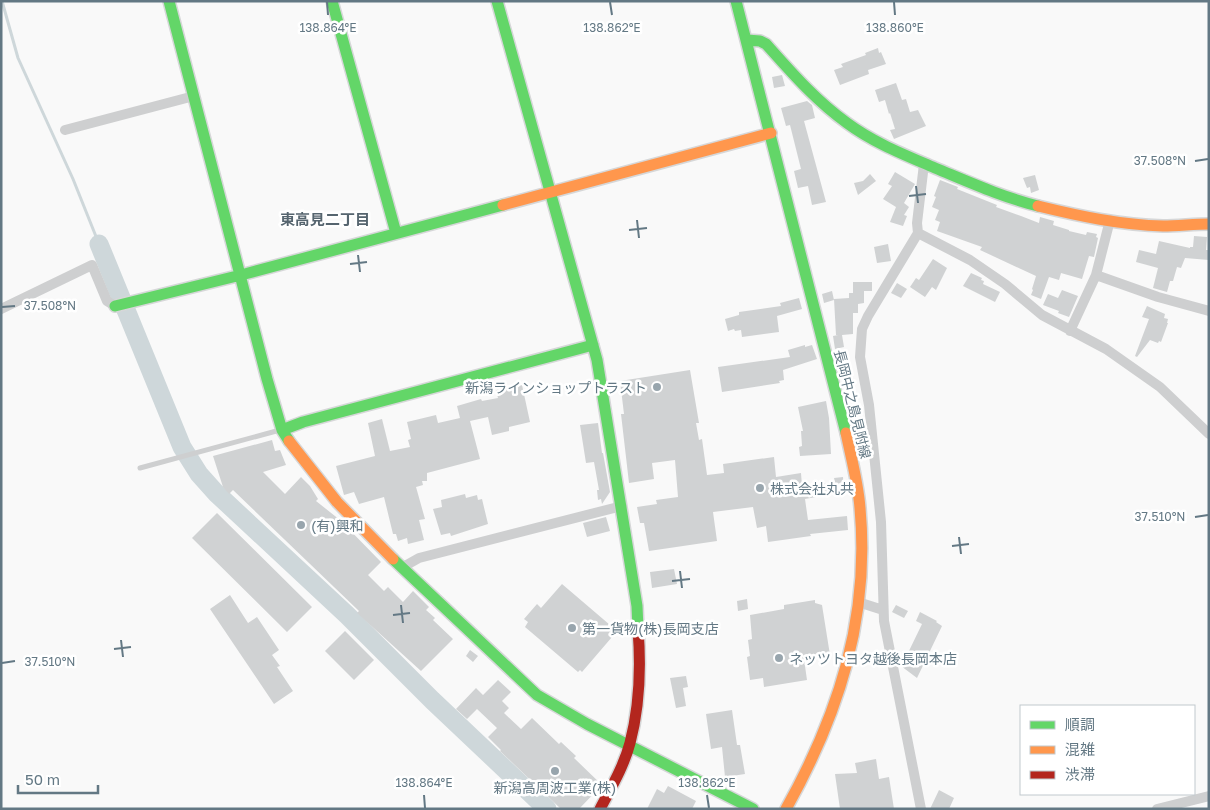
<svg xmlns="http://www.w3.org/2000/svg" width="1210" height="810" font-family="'Golos Text','Noto Sans JP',sans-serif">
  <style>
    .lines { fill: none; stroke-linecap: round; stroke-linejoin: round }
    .stream { stroke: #ced7da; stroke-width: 3 }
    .river { stroke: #ced7da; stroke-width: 19 }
    .building { fill: #d0d2d3 }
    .fast-casing { stroke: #d6d7d8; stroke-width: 14 }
    .slow-casing { stroke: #d6d7d8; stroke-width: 14 }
    .jam-casing { stroke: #d6d7d8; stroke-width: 14 }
    .lane { stroke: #cecfd0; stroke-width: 5 }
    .street { stroke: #cecfd0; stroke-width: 10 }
    .fast { stroke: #63d668; stroke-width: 11 }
    .slow { stroke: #ff974d; stroke-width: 11 }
    .jam { stroke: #b3261e; stroke-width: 11 }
    .ticks { fill: none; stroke: #637884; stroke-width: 2 }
    .poi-dot { fill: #98a5ad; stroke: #fff; stroke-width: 2 }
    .labels { text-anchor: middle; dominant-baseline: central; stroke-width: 5; stroke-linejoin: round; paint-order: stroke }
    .poi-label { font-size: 14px; fill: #637884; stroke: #fff; text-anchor: start }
    .street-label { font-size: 14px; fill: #637884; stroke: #fff }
    .neighbourhood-label { font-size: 15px; font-weight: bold; fill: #56656f; stroke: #fff }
    .ticks-label { font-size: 12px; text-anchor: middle; fill: #637884; stroke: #fff; stroke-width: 5; stroke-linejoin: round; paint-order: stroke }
  </style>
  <rect width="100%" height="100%" fill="#f9f9f9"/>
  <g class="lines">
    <path class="stream" d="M2,1L18,58L73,179L99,244"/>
    <path class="river" d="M99,244L182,447L199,474L216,493L347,615L432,700L547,809"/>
  </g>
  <path class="building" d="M878,48L879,53L881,52L886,64L868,70L869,74L840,85L834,70L843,67L841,64L866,55L865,53Z
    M782,75L785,86L774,88L772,77Z
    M896,83L902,100L906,99L910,112L918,110L926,126L894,139L890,130L895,129L890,113L889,114L885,100L879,102L875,90Z
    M807,101L812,105L815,118L804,121L826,202L812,205L808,186L798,188L794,171L801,169L790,125L786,126L781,108Z
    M895,172L915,184L904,203L909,207L904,215L907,216L903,226L890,222L896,207L883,199L892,186L888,184Z
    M870,174L876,181L858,195L854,183L863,181Z
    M1035,175L1039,190L1031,193L1030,187L1027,188L1023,178Z
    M940,180L958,187L957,189L997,205L996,207L1021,216L1039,223L1040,217L1054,221L1053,225L1069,230V231L1086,235L1087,232L1097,234L1096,237L1098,238L1094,257L1089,256L1082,279L1061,273L1059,280L1049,277L1041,299L1031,295L1033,290L1032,289L1036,276L980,250L982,247L937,231L940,222L935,220L939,210L932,207L936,197L934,196Z
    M1194,236L1207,237L1206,250H1209V260L1185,258L1181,268L1177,267L1173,281H1170L1167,292L1153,288L1158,268L1136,262L1139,250L1156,254L1159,241L1190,248V247H1193Z
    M888,244L891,261L877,263L874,247Z
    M933,259L947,268L936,290L932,287L925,297L910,287L916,278L919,280Z
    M971,273L982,278L981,280L984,281L983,284L1000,292L995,302L963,286Z
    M853,282H872V291H864V303L858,304V313H853V334L842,335L844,347L835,349L833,336L838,335H836L834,299L849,298V293H853Z
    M897,283L907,289L901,298L891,293Z
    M1062,290L1078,296L1069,317L1058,313L1059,311L1043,305L1048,294L1058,298Z
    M832,291L834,300L824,303L822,294Z
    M799,298L802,309L777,316L779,332L742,337L741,330L735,331L734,329L728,331L725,319L739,315V312L781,306L780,303Z
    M1147,306L1165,314L1164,318L1168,319L1167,323H1168L1161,342L1159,341L1158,343L1150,340L1137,357L1135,356L1149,319L1142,317Z
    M805,345V347L812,345L817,359L783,370L784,380L779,381L780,383L722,392L718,367L790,357L788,350Z
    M690,370L699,423H696L699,440L702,439L707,475L724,473L723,464L774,457L776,477L801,473L802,486L835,482L834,478L843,477L844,492L805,499L808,520L847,516L848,530L810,534L811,536L768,542L766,526L757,528L753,507L713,512L717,541L649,551L644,523H640L637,507L657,504L656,500L678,497L675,460L652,463L654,479L629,483L621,414H624L620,381Z
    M514,385L515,387L522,385L530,422L509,427V431L492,435L488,417L470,421L480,459L427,473V481H422L423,485L416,487L425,519L419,520L424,540L408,544L407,538L398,541L396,534H393L384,497L359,504L354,492L344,495L336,466L375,456L368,423L382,419L390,451L410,447L408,440L411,439L407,422L436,415L438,423L460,418L457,406L481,399L482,401L498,398L496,390Z
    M826,401L829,418L831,454L800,456L799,447L802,446L801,431H803L798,407Z
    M598,423L602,453H603L610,492L602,504L601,499L598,500L597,490H599L594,462L586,463L580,425Z
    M272,440L275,451L280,450L286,465L263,472L285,494L301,477L310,486L318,499L316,501L340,520L381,562L368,575L384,591L388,587L403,602L413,591L429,607L426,610L435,618L433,620L453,639L421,671L357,613L359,611L233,490L229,494L223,487L213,456Z
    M465,494L466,498L477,495L478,500L482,499L488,524L451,536L450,533L441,535L433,509L442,507L441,500Z
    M217,513L312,607L287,632L192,538Z
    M606,517L610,531L587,537L583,523Z
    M674,569L677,584L652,588L650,572Z
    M562,584L610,625L612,622L618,628L617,629L618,630L582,672L580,670L578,672L525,627L528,622L524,619L537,604L541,608Z
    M230,595L248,623L257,617L279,650L272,655L280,666L277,667L293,691L274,704L210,609Z
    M747,599L748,609L738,611L737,601Z
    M815,600V603L822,605L830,655L804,659L807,680L764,687L763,678L750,680L747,657L750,656L748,640L752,639L750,615L784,609V605Z
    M896,605L908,611L904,618L892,612Z
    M920,612L937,621L936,622L942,626L917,678L901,666L903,663L900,661L904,654L907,655L922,624L916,621Z
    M345,631L374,660L354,680L325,651Z
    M470,650L478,656L473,662L466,656Z
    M686,676L688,687L683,688L686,706L676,708L670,678Z
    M498,680L511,692L502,701L509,708L504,713L521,729L532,718L559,744L561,742L576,756L574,758L602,785L579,809H561L500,751L501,750L488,737L497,728L477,709L467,719L456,709L476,688L483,695Z
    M732,710L737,745H740L745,774L725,777L722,747L711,749L706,714Z
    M876,759L879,779L889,777L894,809H840L835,774L857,773L855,763Z
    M668,786L696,801L692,809H647L657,789L664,793Z
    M939,790L954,798L949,809H930Z"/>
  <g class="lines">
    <defs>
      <path id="fast" d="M169,1L267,379L282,430L289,441
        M332,1L396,233
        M497,1L597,360L637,606L638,629
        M736,1L846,433
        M747,40L760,41L766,44C791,72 816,101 847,123C874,143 905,155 935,168C969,182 1002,197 1038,206
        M115,306L241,275L503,205
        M282,430L303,422L593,345
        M393,559L537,695L587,724L753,809"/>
      <path id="slow" d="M503,205L771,133
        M1038,206C1079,216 1121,225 1163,226C1178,226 1194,224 1209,224
        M289,441L337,502L393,559
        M786,809C839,714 870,617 860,508C858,482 851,457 846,433"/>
      <path id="jam" d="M600,809C611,788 624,766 630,743C640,705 641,667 638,629"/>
    </defs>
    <use href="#fast" class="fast-casing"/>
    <use href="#slow" class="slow-casing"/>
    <use href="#jam" class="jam-casing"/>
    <path class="lane" d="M140,468L280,430"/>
    <path class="street" d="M65,130L194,96
      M918,233L970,260L1005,284L1042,315L1106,349L1160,387L1209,434
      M1096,275L1158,297L1209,311
      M1,309L92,265L107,301L115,306
      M1070,331L1096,275L1110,220
      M403,567L419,558L622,506
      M858,602L883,610
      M921,809L884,621L881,522L869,405L860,357L862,329L868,316L918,233L917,223L924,164
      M1157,809L1209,796"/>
    <use href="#fast" class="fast"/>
    <use href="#slow" class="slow"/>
    <use href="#jam" class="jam"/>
  </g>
  <path class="ticks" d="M327,2L328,15M610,2L612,15M894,2L895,15M1195,161L1208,159M916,186L918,203M909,196L926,194M637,220L639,238M629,230L647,228M358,255L360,272M350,264L367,262M2,307L15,306M1195,517L1208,515M959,537L961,554M952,546L969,544M680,571L682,588M672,581L690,579M401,605L403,623M393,615L410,613M121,640L123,657M114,649L131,647M2,663L15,661M424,795L425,808M707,795L709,808"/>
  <g class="poi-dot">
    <circle cx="657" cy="387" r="5"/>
    <circle cx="760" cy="488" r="5"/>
    <circle cx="301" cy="525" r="5"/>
    <circle cx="572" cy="628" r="5"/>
    <circle cx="779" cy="658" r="5"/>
    <circle cx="555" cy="771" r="5"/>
  </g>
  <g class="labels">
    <g class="poi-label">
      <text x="647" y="387" text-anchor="end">新潟ラインショップトラスト</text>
      <text x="770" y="488">株式会社丸共</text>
      <text x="311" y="525">(有)興和</text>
      <text x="582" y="628">第一貨物(株)長岡支店</text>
      <text x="789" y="658">ネッツトヨタ越後長岡本店</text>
      <text x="555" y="787" text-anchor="middle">新潟高周波工業(株)</text>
    </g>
    <g class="street-label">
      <text transform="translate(853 404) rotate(76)">長岡中之島見附線</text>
    </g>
    <g class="neighbourhood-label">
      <text x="325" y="219">東高見二丁目</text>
    </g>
  </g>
  <g class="ticks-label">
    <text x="328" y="32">138.864°E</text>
    <text x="612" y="32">138.862°E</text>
    <text x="895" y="32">138.860°E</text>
    <text x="1160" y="165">37.508°N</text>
    <text x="50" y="310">37.508°N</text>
    <text x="1160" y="521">37.510°N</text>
    <text x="50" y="666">37.510°N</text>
    <text x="424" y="787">138.864°E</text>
    <text x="707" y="787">138.862°E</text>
  </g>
  <rect width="1210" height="810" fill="none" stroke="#637884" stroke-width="5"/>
  <rect x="1020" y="705" width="175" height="90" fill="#ffffff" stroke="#c1c9ce"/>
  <rect x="1030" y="721" width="25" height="8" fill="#63d668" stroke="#c1c9ce"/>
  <text x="1065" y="730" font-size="15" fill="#637884">順調</text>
  <rect x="1030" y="746" width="25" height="8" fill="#ff974d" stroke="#c1c9ce"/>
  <text x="1065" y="755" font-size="15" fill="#637884">混雑</text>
  <rect x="1030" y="771" width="25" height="8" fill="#b3261e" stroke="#c1c9ce"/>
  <text x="1065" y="780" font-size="15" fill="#637884">渋滞</text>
  <path d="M18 785v8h80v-8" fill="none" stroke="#637884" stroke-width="2.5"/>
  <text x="25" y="785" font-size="15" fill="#637884" stroke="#ffffff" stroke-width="4" paint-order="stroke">50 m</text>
</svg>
